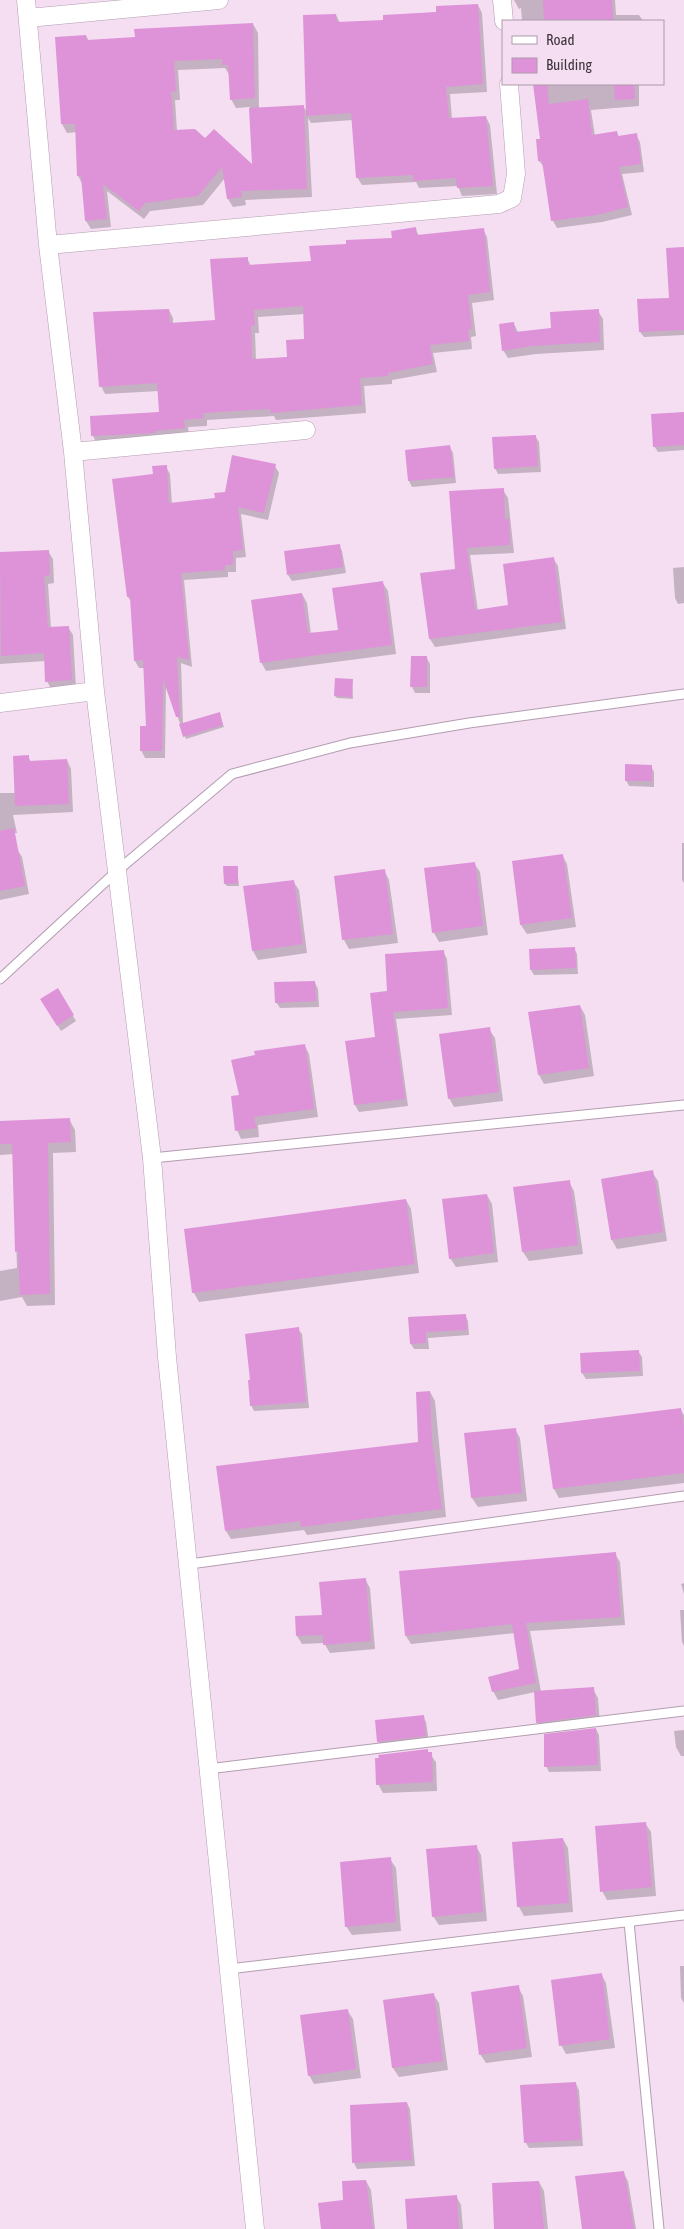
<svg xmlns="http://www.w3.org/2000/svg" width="684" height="2229" font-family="'Asap Condensed',sans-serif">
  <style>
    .shadow { fill: #0003; fill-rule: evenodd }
    .building { fill: #de93d9; fill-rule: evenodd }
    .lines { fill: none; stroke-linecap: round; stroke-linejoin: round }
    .lane-casing { stroke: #b39db0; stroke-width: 11 }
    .street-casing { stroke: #b39db0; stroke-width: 19 }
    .lane { stroke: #fff; stroke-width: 9 }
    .street { stroke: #fff; stroke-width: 18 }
  </style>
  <rect width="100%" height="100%" fill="#f5def2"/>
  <path class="shadow" d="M514,0H615L616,15H639L643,21H522L521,8L519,9Z
    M478,5L482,13L487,92L450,94L452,119L486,117L490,125L497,194L462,196L458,186L419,188L416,182L362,185L357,177L353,120L311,123L308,118L312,197L245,200L246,205L233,207L228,199L225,178L203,205L150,211L144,219L107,191L111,227L91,229L86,221L83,185L78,176L77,132L67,133L62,124L57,38L86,36L89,41L136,38L253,24L258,33L259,108L303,106L307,112L336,15L340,23L384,21ZM225,68L229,74L231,99L236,108L250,107L253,167L177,131L175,100H180L178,70Z
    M534,84H639V106L591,110L595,136L617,133L619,137L636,135L640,142L644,172L622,174L632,215L602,222L557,228L553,221L545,168L539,161L541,140Z
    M415,228L419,236L483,229L487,237L494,300L472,303L476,336L471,337L472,349L433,353L437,372L392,380V384L364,386L366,413L276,420L274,416L207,420V426L188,427L189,436L97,444L93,436L92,417L160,413L159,391L105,394L101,386L169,310L173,318V324L216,321L247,258L251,266L312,262L347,245L394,240ZM305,314L306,340L289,358L256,360L255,333H259L258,317Z
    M684,248V335L644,337L640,332L670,299Z
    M598,311L603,319L604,350L536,354L508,358L503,350L514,324L518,332L552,329Z
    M684,413V450L658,452L654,446Z
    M535,436L539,442L541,472L498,474L495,468Z
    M450,447L453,453L456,483L412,487L409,481L406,451Z
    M275,466L279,473L268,520L241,514L246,557L236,558V572H228V577L184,580L192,667L181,663L183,724L220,716L224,727L186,739L166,686L165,758H145L141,750L148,727L144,668H139L135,661L132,603L128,597L154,475L166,467L170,474L172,504L216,499Z
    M503,490L508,498L514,553L470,555L478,611L510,606L553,558L558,566L566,629L435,647L430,639L422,574L456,571L450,492Z
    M339,545L342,551L346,573L292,581L288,575Z
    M48,551L53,559L54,583L48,584L51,628L68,627L73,635L76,688L51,689L47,681L45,661L0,664V554Z
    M684,567V603L678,604L675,598L673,568Z
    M382,582L388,591L396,654L266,671L261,662L302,594L307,603L311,634L339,632Z
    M427,658L430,664V693H415L412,687Z
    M352,680L353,699L337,698L335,696Z
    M28,756L31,762L67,760L71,769L73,812L13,815L17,833L0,834V793H16Z
    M651,766L654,772V787L629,786L626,780Z
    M682,843H684V883L682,880Z
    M17,849L22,857L29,894L0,900V851Z
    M562,855L567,864L576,927L527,934L521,925L513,862Z
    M474,863L480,872L488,935L439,942L434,933Z
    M237,867L239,886H227L225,884Z
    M384,870L389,880L398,943L349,949L344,940L335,877Z
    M293,881L299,890L307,953L258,960L253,951Z
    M574,948L577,954L578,974L534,975L531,970Z
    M443,951L447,959L452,1015L396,1019L408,1106L359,1112L355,1105L347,1042L376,1038L389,992Z
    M315,983L318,989L319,1007L280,1008L276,1002Z
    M57,990L76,1021L61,1031L42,1000Z
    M580,1006L585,1015L594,1076L544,1084L539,1075Z
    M489,1029L495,1038L503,1101L454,1107L449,1098Z
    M305,1046L309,1054L318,1117L258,1125L259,1137L241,1139L237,1130L240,1096Z
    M69,1119L75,1130L76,1152L53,1153L55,1305L27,1306L22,1297L0,1301V1271L17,1268L13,1154L0,1155V1122Z
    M652,1172L658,1181L667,1241L617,1249L612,1240L602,1180Z
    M569,1182L574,1191L583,1254L529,1261L523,1252Z
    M487,1195L492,1204L498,1262L456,1267L450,1258Z
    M406,1200L411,1209L419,1273L199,1302L194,1293L185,1230Z
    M465,1315L468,1321L469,1335L428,1338L429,1349H414L411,1344L410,1318Z
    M298,1329L302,1334L309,1408L254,1411L251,1405Z
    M638,1351L642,1357L643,1376L586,1379L582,1373Z
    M430,1392L435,1401L446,1517L307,1535L304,1530L231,1539L226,1531L420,1443Z
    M680,1409L684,1415V1483L559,1498L554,1489L545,1426Z
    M515,1429L520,1438L527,1501L478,1507L472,1498Z
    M615,1554L620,1562L625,1625L530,1631L541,1692L593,1689L598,1698L600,1724L543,1731L537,1722L535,1692L498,1700L493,1691L521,1670L514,1633L411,1644L406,1636Z
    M365,1579L370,1588L375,1649L330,1653L324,1643L302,1644L297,1636Z
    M684,1583V1594L681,1584Z
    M680,1610H684V1646L682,1642Z
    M423,1716L426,1722L429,1742L382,1748L378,1742Z
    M596,1729L599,1735L601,1771L549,1772L546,1766Z
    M684,1730V1756H681L676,1747L674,1731Z
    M427,1750L436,1762L437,1791L383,1793L378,1784Z
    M645,1823L651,1832L656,1896L607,1900L602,1891Z
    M563,1839L568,1848L573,1912L524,1916L519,1907L513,1843Z
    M476,1846L481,1855L487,1921L439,1925L433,1916Z
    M390,1859L396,1868L401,1931L352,1935L346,1926Z
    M680,1966H684V2003L681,1998Z
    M601,1974L606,1983L615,2048L566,2054L561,2045Z
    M518,1987L523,1996L532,2057L486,2063L480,2054Z
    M433,1994L439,2003L448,2070L399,2077L393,2068Z
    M347,2010L353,2019L361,2078L314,2084L309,2075Z
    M576,2084L579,2090L583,2146L529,2148L526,2143Z
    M407,2103L410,2109L415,2166L357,2169L354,2163L352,2106Z
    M623,2172L628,2181L636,2229H583Z
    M366,2181L371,2190L375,2229H322L344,2201Z
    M539,2182L544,2191L548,2229H496Z
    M456,2196L461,2205L463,2229H409Z"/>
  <path class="building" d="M543,0H612L613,21H544Z
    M478,4L483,84L446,87L449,118L486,116L493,186L457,188L456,178L413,181V175L356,178L351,113L306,116L303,15L336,14L337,22L383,20V15L436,12V6Z
    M253,23L255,98L230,100L228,65H222V59L174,61L176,91L171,92L174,130L195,129L205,138L214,129L252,164L249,108L304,105L307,189L241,191L242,197L227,199L222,167L198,196L145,203L139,211L103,184L107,219L85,221L81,176H77L75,124H61L55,37L86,35L87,40L135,37L134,29Z
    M533,84H547L549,104L588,99L592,135L617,131L618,136L637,133L641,164L619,167L628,207L597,215L551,221L542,161H538L536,139H540Z
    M614,84H634L635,99L615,100Z
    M416,227L417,235L484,228L490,292L468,295L472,329H468L469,341L430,345L433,364L388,373V376L360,378L362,405L271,413L270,409L203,413L204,418L184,420L185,428L155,431V433L91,436L90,416L159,412L157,383L99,387L93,312L169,309L170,323L215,320L210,259L248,257V265L311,261L309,246L346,244V240L392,238L391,231ZM303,306L304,339L286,340L287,357L252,359L251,326L255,325L254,310Z
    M684,247V330L639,332L637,299L669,298L666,248Z
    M599,309L600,342L531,346L502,351L499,324L514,322L515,332L551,328L550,312Z
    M684,412V445L653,447L651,414Z
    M536,435L538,466L494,469L492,437Z
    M450,445L454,477L408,481L405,450Z
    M232,455L276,464L264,513L238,507L243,550L233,551V565H225V570L181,573L189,660L177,657L180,717H176L163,679L162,751H140V726H146L143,660L134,661L130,597H127L112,479L153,474L152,466L167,465L169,503L215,498L214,493L225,492Z
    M504,488L505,519H509L510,545L467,548L475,610L508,605L503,564L554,557L562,622L429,639L420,573L455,569L449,491Z
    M340,544L343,567L287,575L284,551Z
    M49,550L50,575L44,576L48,627L69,626L72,680L45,682L44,653L1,656L0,552Z
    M383,581L392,645L260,663L251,600L302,593L308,633L338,630L332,588Z
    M411,656H427V687H410Z
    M335,678L353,679L352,697L334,696Z
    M220,712L223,725L183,737L179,724Z
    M29,755V761L67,759L69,804L15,806L13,756Z
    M625,764L652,765V781H625Z
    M14,828L25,886L0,891V831Z
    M563,854L572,918L520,925L512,861Z
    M475,862L483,926L432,933L424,868Z
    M223,866H238V883L224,884Z
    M385,869L393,934L342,940L334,876Z
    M294,880L303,944L252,951L243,886Z
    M575,947L576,968L530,970L529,949Z
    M444,950L448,1008L393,1012L405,1099L354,1105L345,1041L375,1037L370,993L387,991L385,954Z
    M315,981L316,1001L275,1003L274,982Z
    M58,988L74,1015L57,1026L40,999Z
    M580,1005L589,1068L538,1075L528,1012Z
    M490,1027L499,1092L448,1099L439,1034Z
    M305,1044L314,1109L254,1117L256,1128L235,1131L231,1096L239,1095L231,1060L255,1055L254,1051Z
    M70,1118L71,1142L48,1143L50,1294L20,1295L18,1251L15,1252L12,1144H0V1121Z
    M653,1170L663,1232L611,1240L601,1179Z
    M570,1180L578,1245L522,1252L513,1187Z
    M487,1194L494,1253L449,1259L442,1199Z
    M406,1199L415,1264L192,1293L184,1229Z
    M466,1314L467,1330L426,1332V1343L410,1344L408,1317Z
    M299,1327L306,1402L250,1406L248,1380H250L245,1334Z
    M639,1350L640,1371L581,1373L580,1353Z
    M430,1391L432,1440L442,1509L301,1527L300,1521L225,1531L216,1466L418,1442L416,1392Z
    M681,1408L684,1428V1473L553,1489L544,1425Z
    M516,1428L522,1493L471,1498L464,1433Z
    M616,1552L621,1617L526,1623L536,1683L492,1692L488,1677L519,1669L512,1624L405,1636L399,1571Z
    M366,1578L371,1641L323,1645V1635L296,1636L295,1616L322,1615L319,1582Z
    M594,1687L596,1715L536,1723L534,1691Z
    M424,1715L426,1736L377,1742L375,1720Z
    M596,1728L598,1765L544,1767V1734Z
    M428,1749V1752H432L433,1782L376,1785L375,1758H379L378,1755Z
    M646,1822L652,1887L600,1892L595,1826Z
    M563,1838L569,1903L517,1907L512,1842Z
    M477,1845L483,1912L432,1917L426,1849Z
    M391,1857L396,1922L345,1927L340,1862Z
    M602,1973L610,2039L559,2046L551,1980Z
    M519,1985L527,2048L479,2055L471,1992Z
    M434,1993L443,2061L392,2068L383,2000Z
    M348,2009L356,2069L308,2076L300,2015Z
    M576,2082L581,2140L524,2143L520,2085Z
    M407,2102L412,2160L352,2163L350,2105Z
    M624,2171L634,2229H582L575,2176Z
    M366,2180L373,2229H321L318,2203L343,2200L342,2181Z
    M539,2181L544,2229H494L492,2183Z
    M457,2195L459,2229H407L405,2199Z"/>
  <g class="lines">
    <defs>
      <path id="lane" d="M0,979L117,871L232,774L350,743L469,723L684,694
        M152,1158L684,1105
        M190,1564L684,1496
        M208,1769L684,1711
        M629,1922L659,2229
        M229,1969L684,1915"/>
      <path id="street" d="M26,0L48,245L73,452L95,691L152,1158L167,1357L255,2229
        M502,0L504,21
        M28,18L219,0
        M48,245L499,204L512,198L516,174L509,84
        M73,452L306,430
        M0,703L95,691"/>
    </defs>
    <use href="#lane" class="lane-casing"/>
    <use href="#street" class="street-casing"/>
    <use href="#lane" class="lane"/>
    <use href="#street" class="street"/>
  </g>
  <rect x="502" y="20" width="162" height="65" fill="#f5def2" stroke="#ac9aaa"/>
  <rect x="512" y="36" width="25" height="8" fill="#ffffff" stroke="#ac9aaa"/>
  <text x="546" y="45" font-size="15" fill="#3e353d">Road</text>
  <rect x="512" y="58" width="25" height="15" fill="#de93d9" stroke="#ac9aaa"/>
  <text x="546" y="70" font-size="15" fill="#3e353d">Building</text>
</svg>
